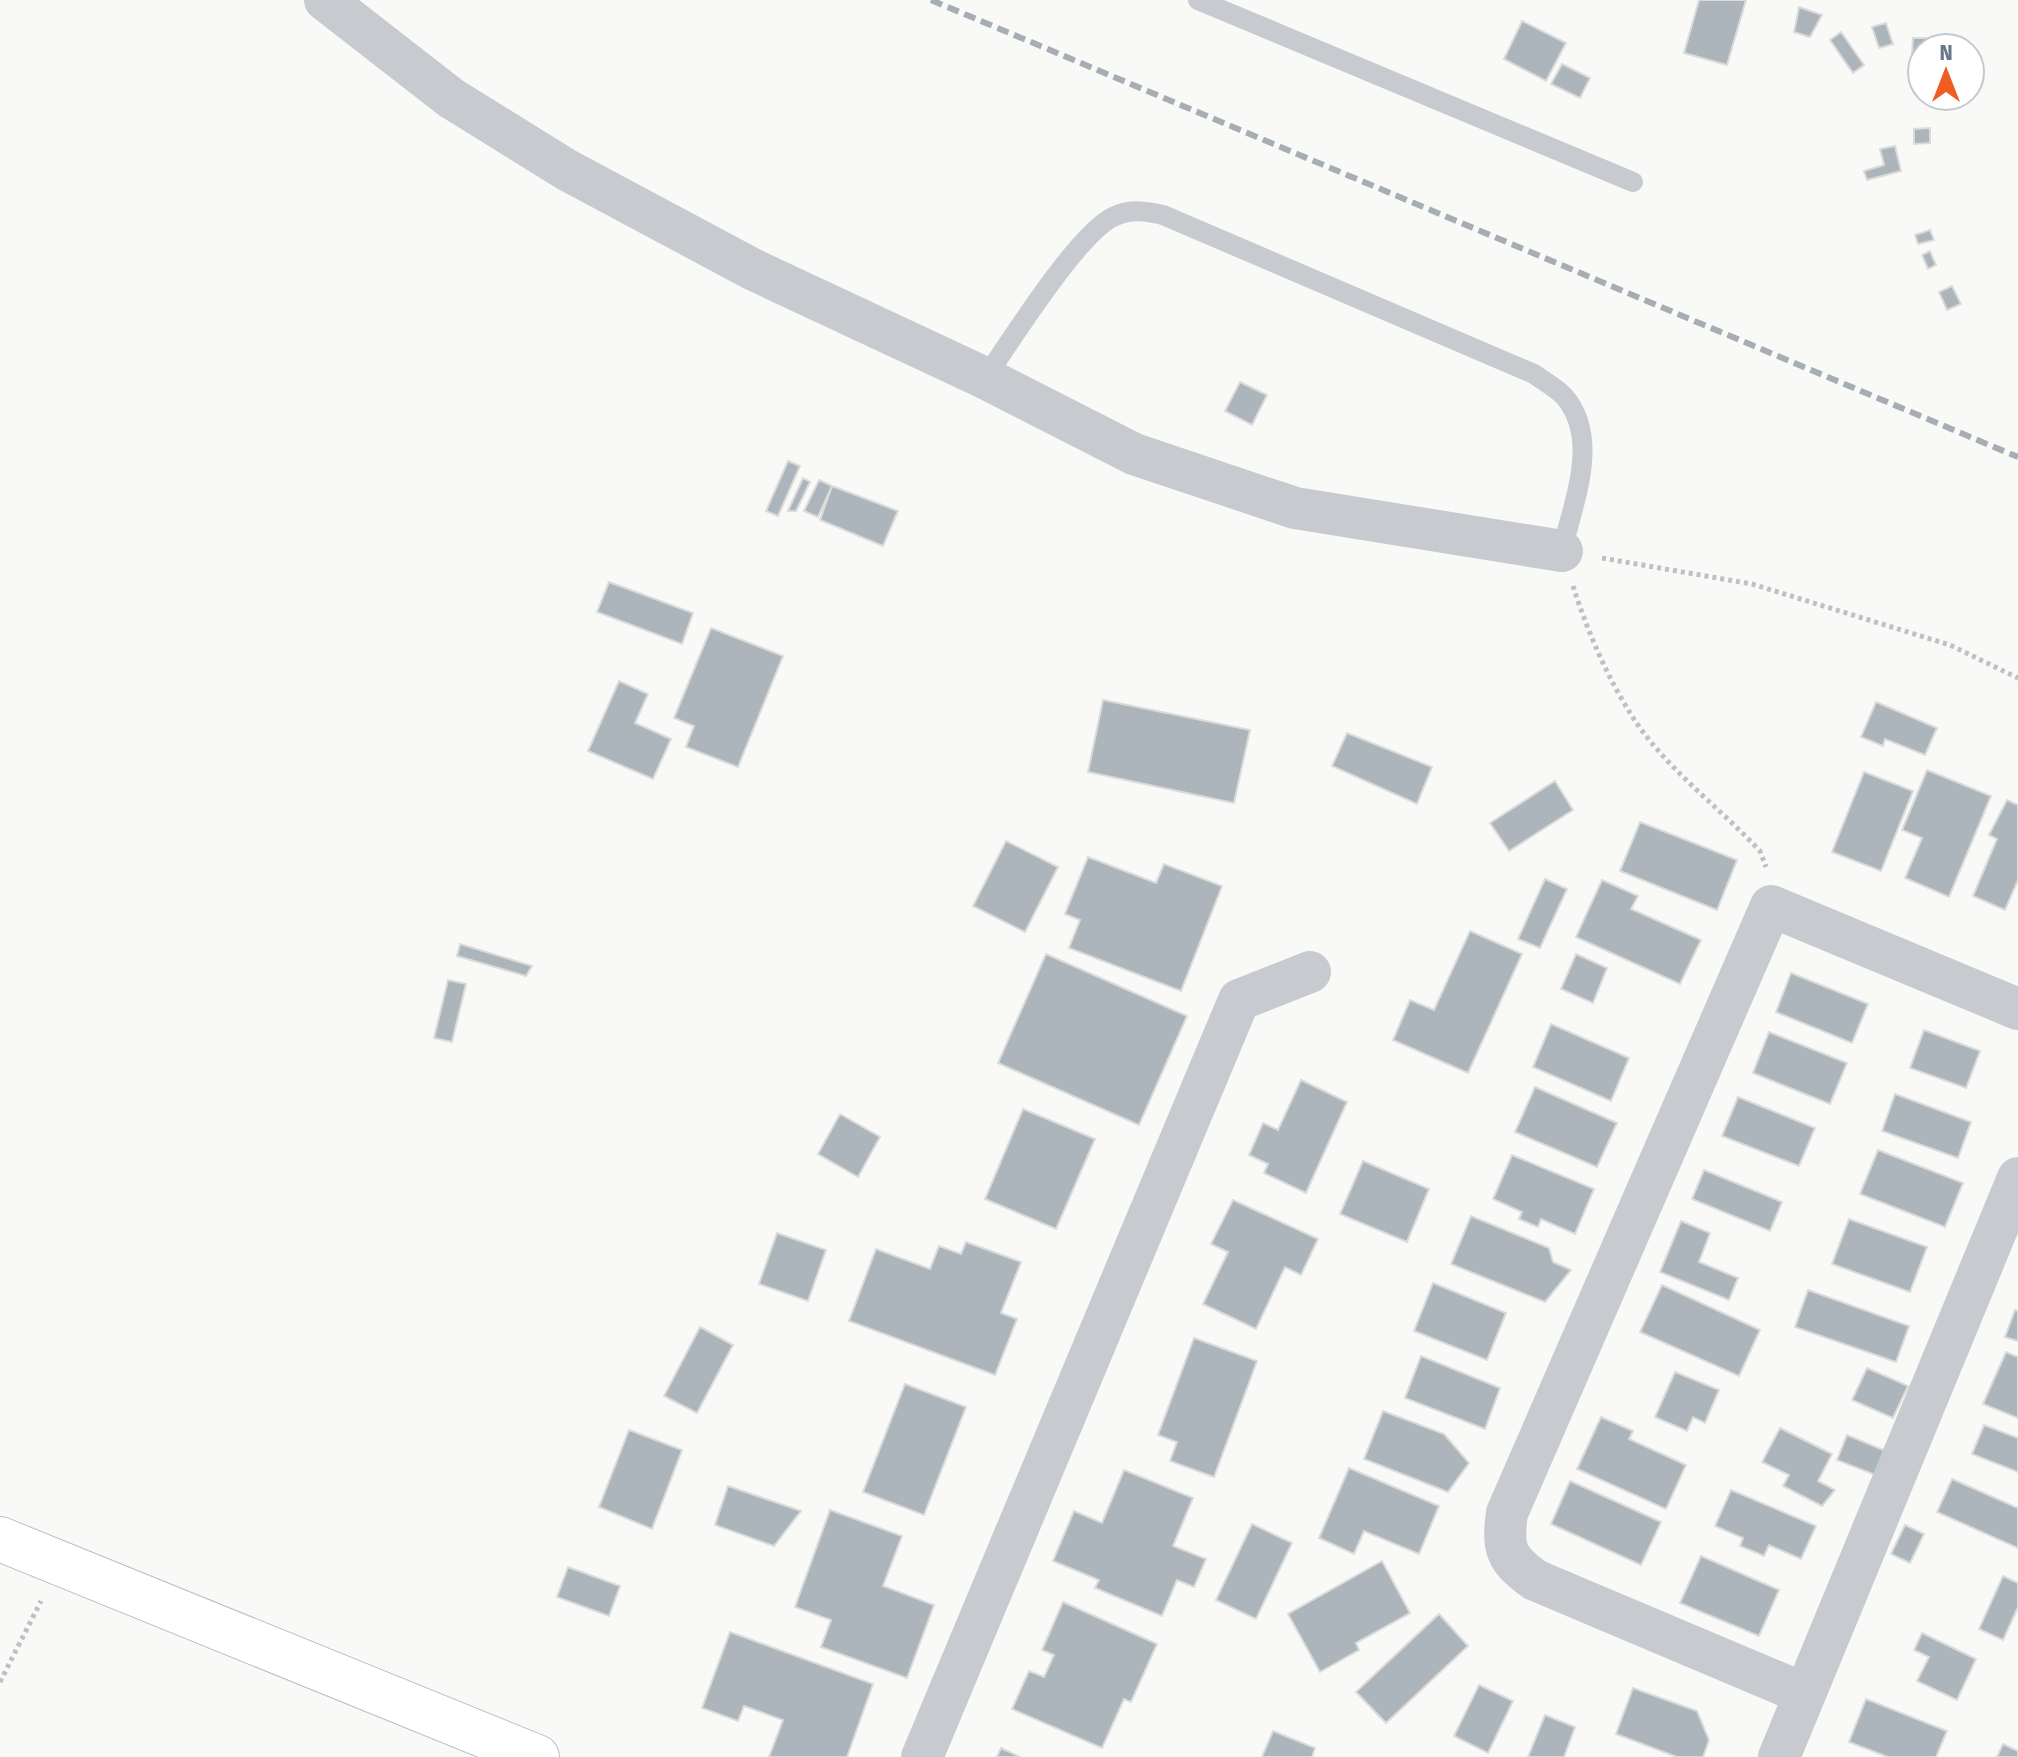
<svg xmlns="http://www.w3.org/2000/svg" width="2018" height="1757" font-family="'Fira Sans Condensed',sans-serif">
  <style>
    .building { fill: #acb4bc; stroke: #dbdbd9; stroke-width: 2 }
    .lines { fill: none; stroke-linecap: round; stroke-linejoin: round }
    .secondary-casing { stroke: #b9bec3; stroke-width: 46 }
    .path { stroke: #bec1c4; stroke-width: 5; stroke-dasharray: 4 4; stroke-linecap: butt }
    .lane { stroke: #c7cbcf; stroke-width: 20 }
    .street { stroke: #c7cbcf; stroke-width: 42 }
    .secondary { stroke: #fff; stroke-width: 44 }
    .rail { stroke: #a7adb4; stroke-width: 6; stroke-dasharray: 12 6; stroke-linecap: butt }
  </style>
  <rect width="100%" height="100%" fill="#f9faf7"/>
  <path class="building" d="M1699,0H1746L1727,65L1684,53Z
    M1799,7L1822,15L1810,37L1794,32Z
    M1522,21L1566,43L1546,81L1504,59Z
    M1886,23L1893,44L1879,48L1872,27Z
    M1841,32L1864,65L1853,73L1830,40Z
    M1913,38H1939L1938,48H1922V53H1912Z
    M1562,64L1590,78L1580,98L1551,84Z
    M1910,66L1922,67V80L1909,79Z
    M1930,128V143L1914,144V129Z
    M1895,146L1901,171L1867,180L1864,171L1884,165L1880,149Z
    M1930,230L1934,240L1918,244L1915,235Z
    M1930,251L1936,265L1928,269L1922,255Z
    M1952,286L1961,304L1947,310L1939,292Z
    M1240,382L1267,395L1252,425L1225,411Z
    M788,461L800,466L778,516L766,511Z
    M803,478L810,482L796,511H788Z
    M819,480L832,486L818,517L804,511Z
    M832,486L898,511L883,546L820,520Z
    M609,582L693,613L682,644L597,612Z
    M711,628L783,656L738,767L686,747L694,726L674,718Z
    M619,681L648,694L635,723L671,739L653,779L588,751Z
    M1103,700L1250,730L1234,803L1088,772Z
    M1876,702L1937,728L1925,755L1885,739L1883,746L1861,737Z
    M1347,733L1432,767L1417,804L1332,766Z
    M1927,770L1991,796L1949,897L1905,878L1922,838L1902,830Z
    M1864,772L1913,791L1881,871L1832,852Z
    M1555,781L1573,810L1509,851L1490,823Z
    M2007,800L2018,805V880L2005,910L1973,896L1997,839L1989,835Z
    M1640,822L1737,860L1717,910L1620,871Z
    M1006,841L1058,867L1025,932L973,906Z
    M1088,857L1156,883L1164,864L1222,886L1181,991L1069,948L1080,920L1065,914Z
    M1545,879L1567,889L1540,948L1518,939Z
    M1602,880L1638,896L1631,909L1701,940L1680,984L1576,937Z
    M1470,931L1522,954L1468,1073L1393,1040L1410,1000L1434,1010Z
    M460,944L532,966L526,976L457,956Z
    M1046,954L1187,1016L1139,1125L998,1063Z
    M1576,954L1607,968L1593,1003L1561,989Z
    M1791,973L1868,1004L1852,1043L1776,1012Z
    M448,980L466,984L452,1042L434,1038Z
    M1551,1024L1629,1058L1611,1101L1533,1067Z
    M1924,1030L1980,1051L1966,1088L1910,1068Z
    M1769,1032L1847,1063L1830,1104L1753,1073Z
    M1301,1080L1347,1102L1306,1193L1264,1173L1268,1164L1249,1155L1263,1123L1278,1130Z
    M1535,1087L1617,1123L1597,1167L1515,1132Z
    M1895,1094L1971,1122L1958,1158L1882,1131Z
    M1738,1097L1815,1128L1799,1166L1722,1136Z
    M1023,1109L1095,1139L1056,1229L985,1199Z
    M840,1114L880,1137L858,1177L818,1154Z
    M1878,1150L1963,1183L1945,1227L1860,1194Z
    M1512,1155L1594,1189L1575,1234L1541,1219L1538,1227L1519,1219L1522,1212L1493,1199Z
    M1363,1161L1429,1189L1407,1242L1340,1214Z
    M1704,1170L1782,1202L1770,1231L1692,1199Z
    M1233,1200L1318,1239L1301,1275L1285,1267L1256,1329L1203,1304L1228,1252L1211,1244Z
    M1471,1216L1549,1248L1553,1262L1571,1270L1545,1302L1451,1264Z
    M1849,1219L1927,1247L1910,1292L1832,1264Z
    M1681,1221L1710,1233L1699,1262L1738,1278L1729,1300L1660,1272Z
    M777,1233L826,1250L808,1301L759,1284Z
    M966,1242L1021,1262L1001,1313L1017,1319L995,1375L849,1321L876,1249L930,1269L939,1246L961,1254Z
    M1433,1283L1506,1313L1487,1360L1414,1331Z
    M1662,1285L1760,1330L1739,1376L1640,1332Z
    M1808,1290L1909,1326L1896,1362L1795,1327Z
    M2015,1310L2018,1311V1341L2005,1337Z
    M700,1327L733,1345L697,1413L664,1396Z
    M1194,1338L1257,1361L1214,1477L1170,1461L1177,1442L1158,1435Z
    M2006,1352L2018,1357V1418L1983,1404Z
    M1421,1356L1500,1388L1485,1429L1405,1398Z
    M1867,1368L1908,1386L1893,1418L1852,1400Z
    M1675,1372L1719,1390L1705,1423L1693,1417L1687,1431L1655,1417Z
    M905,1384L966,1407L924,1515L863,1492Z
    M1383,1411L1444,1434L1469,1463L1448,1492L1364,1459Z
    M1601,1417L1633,1431L1629,1439L1686,1465L1666,1509L1577,1469Z
    M1984,1425L2018,1438V1472L1972,1454Z
    M1780,1428L1832,1454L1818,1481L1835,1490L1822,1506L1783,1486L1789,1475L1762,1462Z
    M629,1430L682,1450L652,1529L599,1507Z
    M1847,1435L1888,1452L1878,1476L1837,1460Z
    M1349,1468L1439,1506L1419,1554L1364,1531L1354,1554L1319,1538Z
    M1124,1470L1193,1498L1173,1546L1206,1559L1194,1587L1177,1580L1162,1616L1095,1588L1099,1580L1053,1561L1074,1511L1102,1523Z
    M1952,1479L2018,1508V1548L1937,1512Z
    M1570,1481L1661,1522L1641,1565L1551,1524Z
    M728,1486L801,1511L774,1546L715,1525Z
    M1731,1490L1816,1526L1801,1559L1769,1545L1764,1556L1740,1546L1743,1538L1715,1526Z
    M830,1510L902,1536L883,1586L934,1605L907,1678L821,1647L831,1620L795,1607Z
    M1252,1524L1292,1543L1256,1619L1216,1600Z
    M1905,1525L1924,1534L1910,1563L1891,1554Z
    M1701,1556L1779,1590L1759,1636L1680,1603Z
    M1382,1561L1410,1613L1356,1643L1359,1650L1320,1672L1288,1614Z
    M568,1567L620,1586L609,1616L557,1597Z
    M2003,1576L2018,1583V1607L2003,1640L1979,1629Z
    M1063,1602L1157,1644L1131,1702L1124,1699L1102,1748L1012,1709L1029,1671L1044,1677L1054,1655L1042,1650Z
    M1439,1614L1468,1646L1386,1723L1356,1692Z
    M730,1632L873,1684L847,1757H769L783,1720L744,1706L738,1721L702,1708Z
    M1922,1633L1976,1659L1957,1700L1917,1681L1929,1657L1914,1650Z
    M1479,1685L1513,1701L1488,1753L1454,1736Z
    M1633,1688L1697,1711L1709,1740L1703,1757H1677L1616,1734Z
    M1866,1699L1947,1731L1936,1757H1888L1849,1742Z
    M1545,1715L1575,1727L1564,1757H1528Z
    M1273,1731L1315,1748L1312,1757H1262Z
    M2003,1744L2018,1751V1757H1997Z
    M1001,1748L1020,1757H997Z"/>
  <g class="lines">
    <defs>
      <path id="secondary" d="M0,1539L537,1757"/>
    </defs>
    <use href="#secondary" class="secondary-casing"/>
    <path class="path" d="M1602,558L1752,584L1950,645L2018,678
      M1573,586C1587,630 1607,677 1632,716C1665,768 1718,806 1760,851L1766,867
      M0,1682L41,1601"/>
    <path class="lane" d="M1198,0L1633,182
      M985,378C1011,341 1079,231 1115,216C1131,209 1146,211 1163,215L1534,374C1544,381 1556,388 1564,396C1601,439 1573,502 1562,551"/>
    <path class="street" d="M325,0L451,98L567,170L754,270L985,378L1134,454L1295,508L1562,551
      M1805,1694L1535,1580C1506,1559 1502,1549 1507,1513L1771,906L2018,1009
      M922,1757L1239,1000L1310,972
      M1779,1757L2018,1178"/>
    <use href="#secondary" class="secondary"/>
    <path class="rail" d="M931,0L2018,457"/>
  </g>
  <g transform="translate(1946 72)"><circle r="38" fill="#ffffff" stroke="#c2c9d0" stroke-width="2"/>
  <path d="M0-6L14 30L0 20L-14 30Z" fill="#ef5d21"/>
  <text y="-12" font-size="22" font-weight="bold" text-anchor="middle" fill="#66788a">N</text>
  </g>
</svg>
